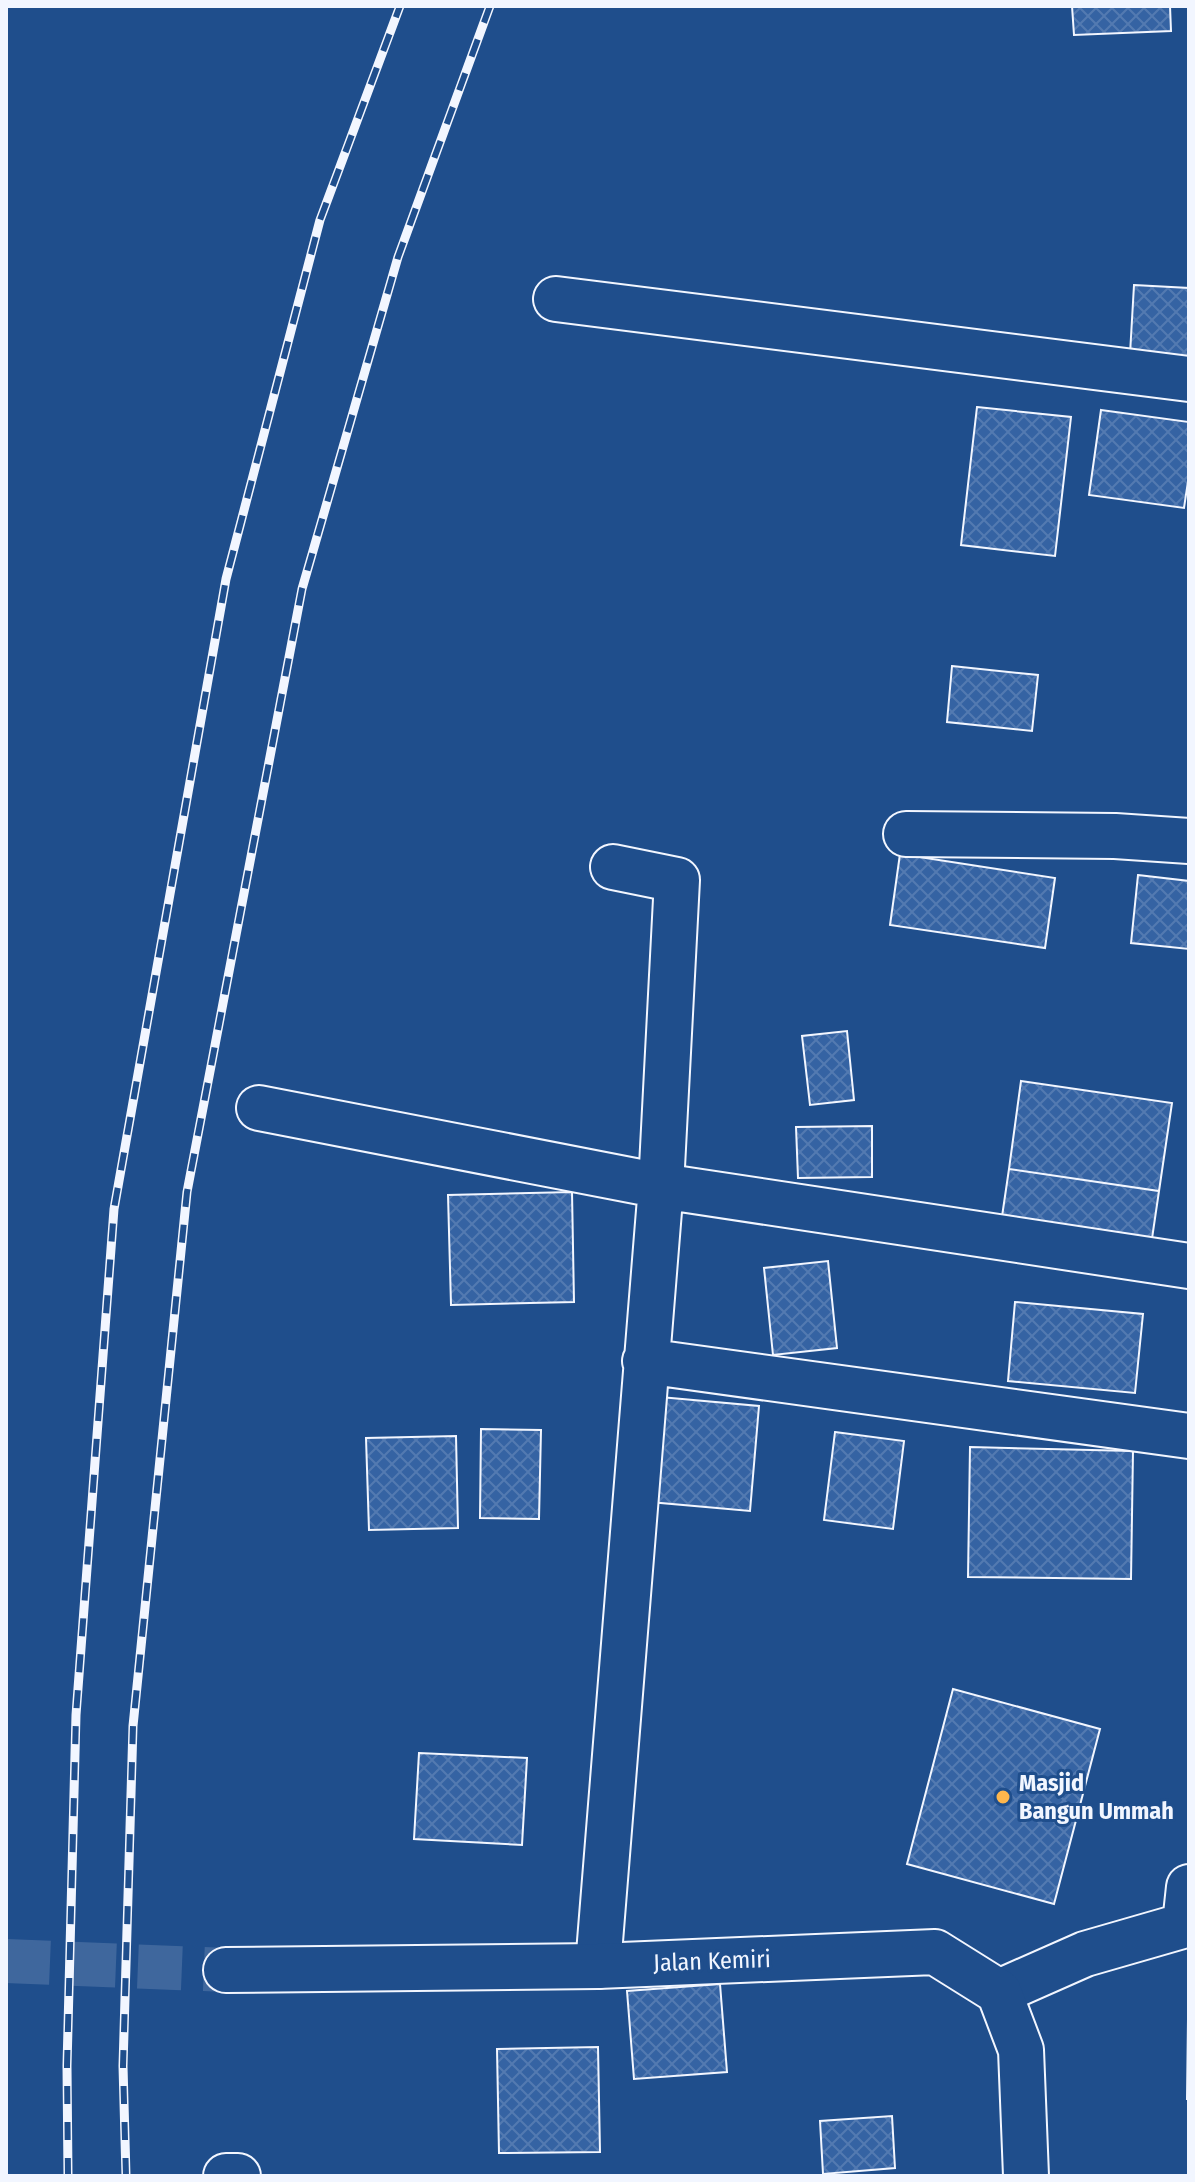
<svg xmlns="http://www.w3.org/2000/svg" width="1195" height="2182" font-family="'Fira Sans Condensed',sans-serif">
  <style>
    .building { fill: url(#building-cross-hatch); stroke: #f2f6ff; stroke-width: 2 }
    .lines { fill: none; stroke-linecap: round; stroke-linejoin: round }
    .major-tunnel { stroke: #3f679d; stroke-width: 44; stroke-dasharray: 44 22; stroke-linecap: butt }
    .minor-casing { stroke: #f2f6ff; stroke-width: 48 }
    .major-casing { stroke: #f2f6ff; stroke-width: 48 }
    .minor { stroke: #1f4e8c; stroke-width: 44 }
    .major { stroke: #1f4e8c; stroke-width: 44 }
    .rail-casing { stroke: #f2f6ff; stroke-width: 9 }
    .rail { stroke: #1f4e8c; stroke-width: 6; stroke-dasharray: 18; stroke-linecap: butt }
    .poi-dot { fill: #ffb74d; stroke: #1f4e8c; stroke-width: 3 }
    .labels { text-anchor: middle; dominant-baseline: central; stroke-width: 6; stroke-linejoin: round; paint-order: stroke }
    .poi-label { font-size: 24px; font-weight: bold; fill: #f2f6ff; stroke: #1f4e8c; text-anchor: start }
    .street-label { font-size: 24px; fill: #f2f6ff; stroke: #1f4e8c }
  </style>
  <defs>
    <pattern id="building-cross-hatch" width="8" height="8" patternUnits="userSpaceOnUse" patternTransform="scale(2)"><rect width="8" height="8" fill="#3563a3"/><path d="M0 0l8 8M0 8l8-8" fill="none" stroke="#537ab1"/></pattern>
  </defs>
  <rect width="100%" height="100%" fill="#1f4e8c"/>
  <path class="building" d="M1072,6H1170L1171,31L1074,35Z
    M1134,285L1189,288V358L1130,354Z
    M977,407L1071,417L1055,556L961,545Z
    M1101,410L1189,422V475L1184,508L1089,495Z
    M952,666L1038,675L1032,731L947,722Z
    M900,854L1055,878L1045,948L890,925Z
    M1138,875L1189,881V949L1131,943Z
    M847,1031L854,1100L810,1105L802,1036Z
    M1021,1081L1172,1103L1159,1191L1009,1169Z
    M872,1126V1177L798,1178L796,1127Z
    M1009,1169L1159,1191L1149,1259L999,1237Z
    M572,1192L574,1302L451,1305L448,1195Z
    M828,1261L837,1348L773,1355L764,1268Z
    M1015,1302L1143,1314L1135,1393L1008,1381Z
    M660,1397L759,1406L750,1511L650,1502Z
    M481,1429L541,1430L539,1519L480,1518Z
    M835,1432L904,1441L893,1529L824,1520Z
    M456,1436L458,1528L369,1530L366,1438Z
    M970,1447L1133,1451L1131,1579L968,1577Z
    M953,1689L1100,1729L1054,1904L907,1864Z
    M419,1753L527,1758L522,1845L414,1839Z
    M720,1984L727,2072L634,2079L627,1991Z
    M1188,2019H1189V2099H1187Z
    M598,2047L600,2152L499,2153L497,2049Z
    M892,2116L895,2168L823,2174L820,2121Z"/>
  <g class="lines">
    <path class="major-tunnel" d="M6,1961L226,1970"/>
    <defs>
      <path id="minor" d="M556,299L1189,379
        M906,834L1115,836L1189,841
        M259,1108L661,1186L1189,1266
        M645,1361L1189,1436
        M1185,1924L1189,1887
        M598,1966L661,1186L677,880L613,867
        M999,1992L1085,1954L1189,1924
        M226,2176H238"/>
      <path id="major" d="M226,1970L598,1966L935,1952L999,1992L1021,2050L1026,2176"/>
    </defs>
    <use href="#minor" class="minor-casing"/>
    <use href="#major" class="major-casing"/>
    <use href="#minor" class="minor"/>
    <use href="#major" class="major"/>
    <defs>
      <path id="rail" d="M68,2176L67,2066L76,1715L114,1209L226,579L320,220L400,6
        M126,2176L123,2066L133,1726L187,1192L302,589L398,257L490,6"/>
    </defs>
    <use href="#rail" class="rail-casing"/>
    <use href="#rail" class="rail"/>
  </g>
  <circle class="poi-dot" cx="1003" cy="1797" r="8"/>
  <g class="labels">
    <g class="poi-label">
      <text x="1019" y="1783">Masjid<tspan x="1019" dy="28">Bangun Ummah</tspan></text>
    </g>
    <g class="street-label">
      <text transform="translate(712 1961) rotate(-2)">Jalan Kemiri</text>
    </g>
  </g>
  <rect width="1195" height="2182" fill="none" stroke="#f2f6ff" stroke-width="16"/>
</svg>
